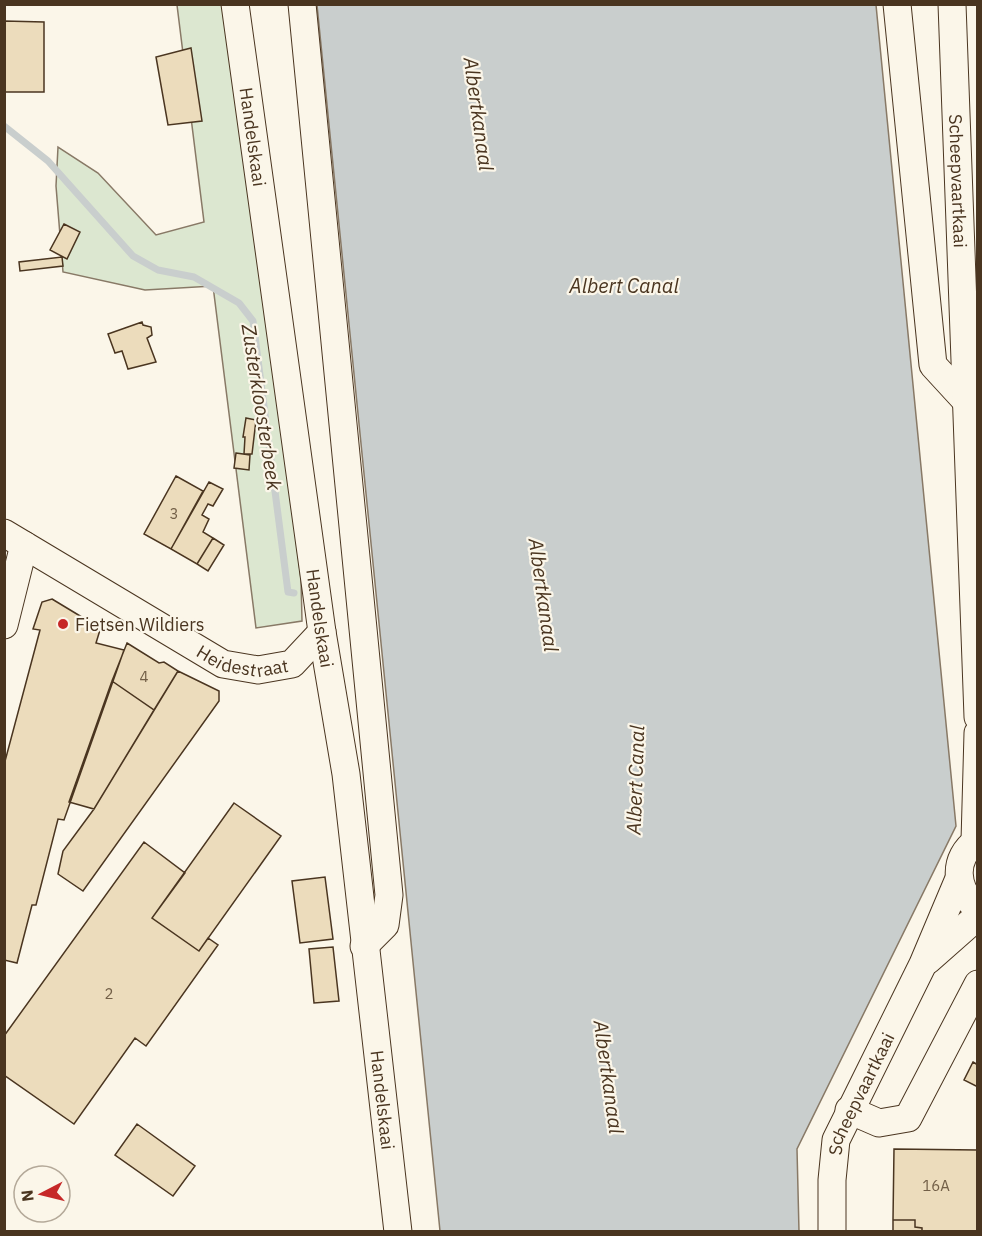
<svg xmlns="http://www.w3.org/2000/svg" width="982" height="1236" font-family="'IBM Plex Sans',sans-serif">
  <style>
    .green { fill: #dce7d0; stroke: #887966; stroke-width: 1.5 }
    .water { fill: #c9cecd; stroke: #887966; stroke-width: 1.5 }
    .lines { fill: none; stroke-linecap: round; stroke-linejoin: round }
    .stream { stroke: #c9cecd; stroke-width: 7 }
    .building { fill: #ecdcbc; stroke: #4a3520; stroke-width: 1.5 }
    .minor-casing { stroke: #4a3520; stroke-width: 29 }
    .minor { stroke: #fbf6e9; stroke-width: 27 }
    .poi-dot { fill: #c62828; stroke: #fbf6e9; stroke-width: 2 }
    .labels { text-anchor: middle; dominant-baseline: central; stroke-width: 4.5; stroke-linejoin: round; paint-order: stroke }
    .number-label { font-size: 15px; fill: #725f47 }
    .street-label { font-size: 18px; fill: #4a3520; stroke: #fbf6e9 }
    .poi-label { font-size: 18px; fill: #4a3520; stroke: #fbf6e9; text-anchor: start }
    .water-label { font-size: 20px; font-style: italic; fill: #4a3520; stroke: #fbf6e9 }
  </style>
  <rect width="100%" height="100%" fill="#fbf6e9"/>
  <path class="green" d="M177,5H225L248,153L301,579L302,621L256,628L213,286L145,290L63,272L56,186L58,147L98,173L156,235L204,222Z"/>
  <path class="water" d="M317,5H876L956,826L797,1149L799,1231H440Z"/>
  <g class="lines">
    <path class="stream" d="M4,126L48,161L133,256L158,270L194,277L239,303L253,321L288,592L294,593"/>
  </g>
  <path class="building" d="M4,21L44,22V92H4Z
    M191,48L202,121L168,125L156,57Z
    M64,224L80,232L67,259L50,250Z
    M62,257L63,266L20,271L19,262Z
    M142,322L143,325L151,327L152,335L147,338L156,362L128,369L122,351L115,353L108,334Z
    M246,418L256,420L252,454H244L245,437H243Z
    M236,453L250,455L249,470L234,468Z
    M176,476L203,491L171,549L144,534Z
    M209,482L223,489L213,506L208,504L202,515L209,519L203,532L213,538L197,564L171,549Z
    M213,538L224,545L208,571L197,564Z
    M52,599L95,625L96,621L104,626L103,631L100,630L96,643L124,650L64,820L58,819L36,905H32L17,963L4,960V765L40,630L33,629L42,602Z
    M127,643L159,663L164,662L178,671L154,710L112,681Z
    M178,671L219,691V701L83,891L58,874L63,851L94,809Z
    M112,681L154,710L94,809L69,802Z
    M234,803L281,836L199,951L152,918Z
    M144,842L185,873L152,918L199,951L208,938L218,945L146,1046L135,1038L74,1124L4,1075V1036Z
    M325,877L333,939L300,943L292,881Z
    M333,947L339,1001L314,1003L309,949Z
    M973,1062L978,1065V1087L964,1080Z
    M137,1124L195,1166L173,1196L115,1155Z
    M894,1149L978,1150V1232H922V1228L915,1227V1220H893Z
    M893,1220H915V1227L922,1228V1232H893Z"/>
  <g class="lines">
    <defs>
      <g id="minor">
        <path id="s1" d="M235,4L322,632L346,774L398,1232"/>
        <path d="M302,4L389,895L385,925L364,946"/>
        <path d="M897,4L933,365L967,402"/>
        <path id="s2" d="M952,4L978,717"/>
        <path id="s3" d="M4,533L223,664L258,670L292,664L322,632"/>
        <path d="M4,625L24,545"/>
        <path d="M978,840C951,858 955,890 978,909"/>
        <path d="M975,841L978,733"/>
        <path d="M928,960L978,916"/>
        <path d="M849,1110L879,1123L908,1118L978,984"/>
        <path id="s4" d="M832,1232V1180L836,1140L923,964L958,881"/>
      </g>
    </defs>
    <use href="#minor" class="minor-casing"/>
    <use href="#minor" class="minor"/>
  </g>
  <circle class="poi-dot" cx="63" cy="624" r="6"/>
  <g class="labels">
    <g class="number-label">
      <text x="174" y="513">3</text>
      <text x="144" y="676">4</text>
      <text x="109" y="993">2</text>
      <text x="936" y="1185">16A</text>
    </g>
    <g class="street-label">
      <text stroke="none"><textPath href="#s1" startOffset="134">Handelskaai</textPath></text>
      <text stroke="none"><textPath href="#s2" startOffset="177">Scheepvaartkaai</textPath></text>
      <text stroke="none"><textPath href="#s1" startOffset="620">Handelskaai</textPath></text>
      <text stroke="none"><textPath href="#s3" startOffset="274">Heidestraat</textPath></text>
      <text stroke="none"><textPath href="#s4" startOffset="144">Scheepvaartkaai</textPath></text>
      <text stroke="none"><textPath href="#s1" startOffset="1106">Handelskaai</textPath></text>
    </g>
    <g class="poi-label">
      <text x="75" y="624">Fietsen Wildiers</text>
    </g>
    <g class="water-label">
      <text transform="translate(479 114) rotate(82)">Albertkanaal</text>
      <text x="624" y="285">Albert Canal</text>
      <text transform="translate(262 407) rotate(81)">Zusterkloosterbeek</text>
      <text transform="translate(544 595) rotate(82)">Albertkanaal</text>
      <text transform="translate(635 780) rotate(-88)">Albert Canal</text>
      <text transform="translate(609 1077) rotate(82)">Albertkanaal</text>
    </g>
  </g>
  <rect width="982" height="1236" fill="none" stroke="#4a3520" stroke-width="12"/>
  <g transform="translate(42 1194) rotate(263)"><circle r="28" fill="#fbf6e9" stroke="#b4a999" stroke-width="1.5"/>
  <path d="M0-4.5L10 22L0 15L-10 22Z" fill="#c62828"/>
  <text y="-9" font-size="16" font-weight="bold" text-anchor="middle" fill="#4a3520">N</text>
  </g>
</svg>
